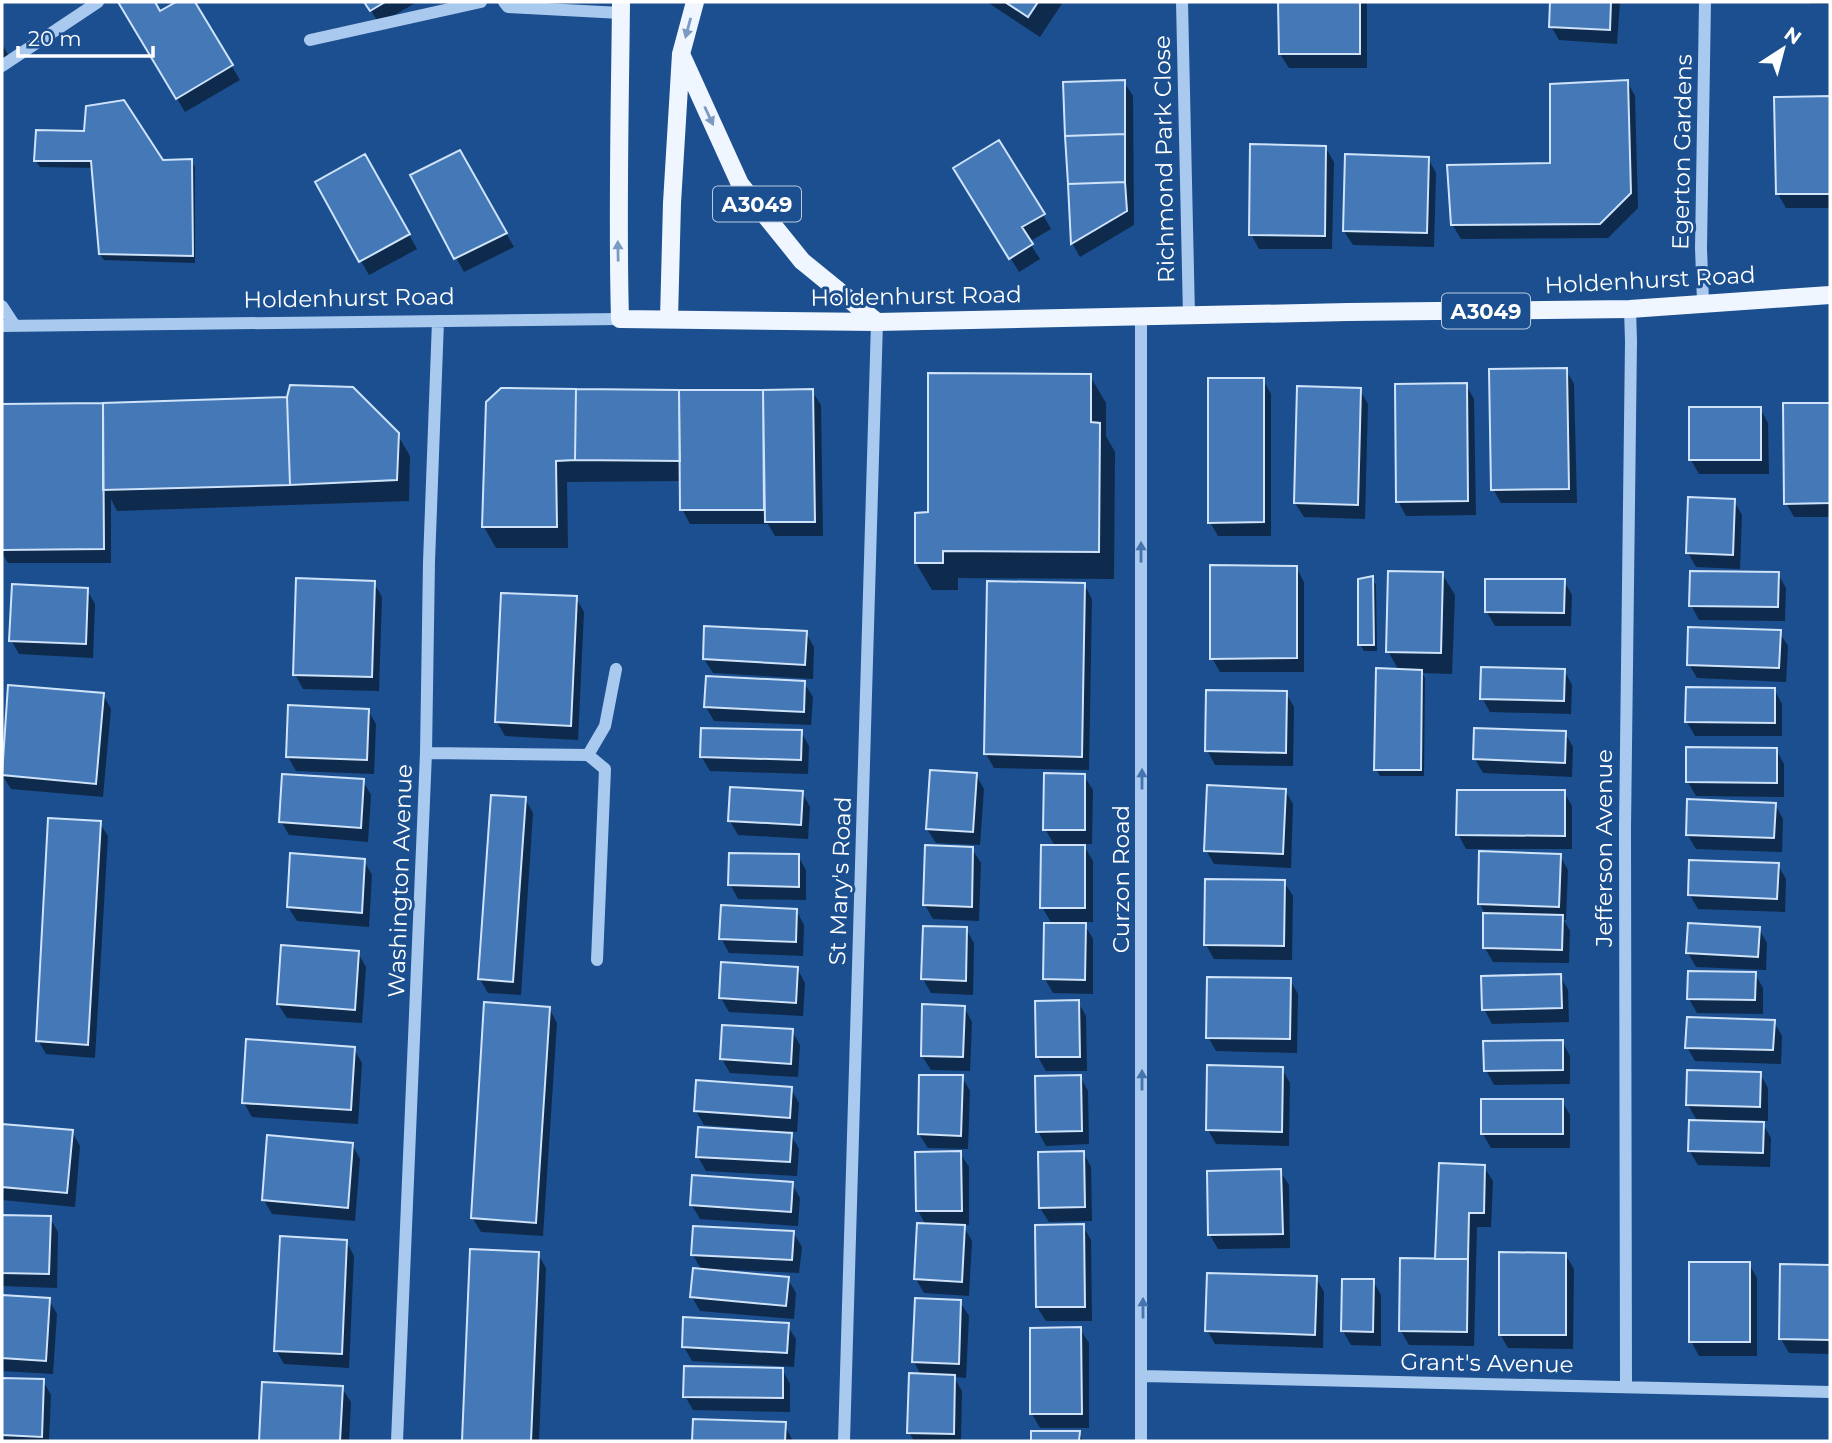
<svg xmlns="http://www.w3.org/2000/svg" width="1832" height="1443" font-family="Montserrat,sans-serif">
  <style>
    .shadow { fill: #0007 }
    .building { fill: #4478b7; stroke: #cfe3fa; stroke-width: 2 }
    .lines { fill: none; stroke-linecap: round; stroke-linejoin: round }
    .minor { stroke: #a9c9ee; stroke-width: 12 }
    .major { stroke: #f0f6ff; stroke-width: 18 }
    .oneway { fill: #7b9ac1 }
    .oneway2 { fill: #4674ac }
    .labels { text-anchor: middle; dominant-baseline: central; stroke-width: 6; stroke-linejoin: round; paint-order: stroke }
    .shield { fill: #1b4f8f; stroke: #bbcadd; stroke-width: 2 }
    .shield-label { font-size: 21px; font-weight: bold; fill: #fff }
    .street-label { font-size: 23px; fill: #fff; stroke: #1b4f8f }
  </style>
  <rect width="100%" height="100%" fill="#1b4f8f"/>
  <path class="shadow" d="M120,2H153L159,14L179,2H193L240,80L185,112Z
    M366,2H417L379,24Z
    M987,2H1063L1040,37Z
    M1280,2H1367V68H1289L1280,54Z
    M1551,2H1620L1617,44L1559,40L1551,26Z
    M1809,2H1830V4H1811Z
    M2,44L14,65L2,72Z
    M1627,81L1635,96L1638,208L1608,238L1461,239L1452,224L1551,164Z
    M1124,82L1133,96L1134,225L1080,257L1072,243L1070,184Z
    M1830,98V208H1786L1778,194L1776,99Z
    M38,131L163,162L191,161L195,167V263L104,260L100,254L94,168L40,167L36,161Z
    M1325,147L1334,162L1332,249H1259L1251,234Z
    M459,152L514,247L464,272L412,176Z
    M365,156L417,249L369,275L317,183Z
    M1428,158L1436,173L1434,247L1353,245L1344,231Z
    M964,182L1043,215L1051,229L1029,242L1040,259L1019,272Z
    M1566,370L1574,384L1577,503H1501L1493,489Z
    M1090,376L1106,403V436L1115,452L1114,579L958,578V590H932L916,563L930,514Z
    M1263,380L1271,394V536H1218L1210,522Z
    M1466,385L1474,399L1476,515L1406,516L1398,501Z
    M1360,390L1368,404L1365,519L1304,517L1295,503Z
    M679,391H812L821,405L823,536H775L768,524H690L682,509V481L567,482L568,548H496L484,527L488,403Z
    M2,405H103L397,434L410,456L409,501L117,511L111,499V563H8L2,553Z
    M1785,405H1830V517H1794L1786,503Z
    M1760,408L1768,423L1769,474H1699L1691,460Z
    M1734,501L1742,515L1740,569L1696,567L1688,553Z
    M1296,567L1304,582V672H1220L1212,658Z
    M1442,574L1455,595L1452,674L1422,673L1425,678L1424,776H1380L1376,769L1399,671L1388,651Z
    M1778,574L1786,588L1785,621L1699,620L1691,605Z
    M1372,578L1376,585L1377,651H1364L1360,644Z
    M1564,581L1572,595L1571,626H1495L1487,612Z
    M374,583L382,597L379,691L303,689L295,674Z
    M1084,584L1092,599L1089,770L994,768L986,754Z
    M87,590L95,604L93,658L19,654L11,640Z
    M576,598L584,612L578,740L505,736L497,722Z
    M1779,632L1788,646L1786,682L1697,678L1689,664Z
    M806,633L814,647L813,679L713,673L704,659Z
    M1564,670L1572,685L1571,714L1490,712L1482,698Z
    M804,683L813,697L811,725L714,721L706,707Z
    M1774,689L1782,704V736H1695L1687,722Z
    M1286,693L1294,707L1293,766L1215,765L1207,750Z
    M103,694L111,709L103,797L11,789L2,775Z
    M368,710L376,724L374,774L296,771L288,757Z
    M801,732L809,746L808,774L710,771L701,756Z
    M1565,733L1573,747L1572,777L1483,773L1475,759Z
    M1776,749L1784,764V797L1696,796L1688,782Z
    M976,775L984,789L980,845L936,843L927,829Z
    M1084,776L1093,790L1092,844H1083L1093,861V922H1083L1093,939V994L1053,993L1045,979L1052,924L1042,907L1055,846L1045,829Z
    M363,781L371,795L368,842L289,835L281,821Z
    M1285,790L1293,804L1291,868L1214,864L1206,850Z
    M802,792L810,807L808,839L738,835L730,821Z
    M1564,792L1572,806V849H1466L1458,834Z
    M525,799L533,813L521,995L488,993L480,979Z
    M1775,804L1783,819L1782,852L1696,849L1687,834Z
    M99,822L108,836L95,1058L46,1054L38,1040Z
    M972,849L981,863L979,921L933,919L925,905Z
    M798,856L806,870V900L738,899L730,884Z
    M1560,856L1568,870L1566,920H1564L1570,931L1569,963L1493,962L1485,948V914L1480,904Z
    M364,861L372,875L369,927L297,921L288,907Z
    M1778,865L1786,879L1785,912L1698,909L1690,895Z
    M1284,882L1293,896L1292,960L1214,959L1206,945Z
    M796,910L804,925L803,956L729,953L721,938Z
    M966,929L974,943L973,995L931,993L923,979Z
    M1759,929L1767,943L1766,970L1696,967L1688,953Z
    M358,953L366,967L362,1023L287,1018L278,1004Z
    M797,968L805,983L803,1016L729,1012L721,998Z
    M1755,974L1763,988V1014L1697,1013L1689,999Z
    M1560,976L1568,990L1569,1022L1492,1024L1484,1009Z
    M1290,980L1298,994L1297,1053L1216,1051L1208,1037Z
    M1078,1002L1086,1016L1087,1071H1046L1038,1057Z
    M964,1007L972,1022L970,1071L931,1070L922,1056Z
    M549,1008L557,1023L543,1236L481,1232L472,1217Z
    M1774,1022L1782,1036L1781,1064L1695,1061L1687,1047Z
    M792,1031L800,1045L798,1077L730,1073L722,1059Z
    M1562,1041L1570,1056V1084L1494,1085L1486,1070Z
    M354,1049L362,1063L358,1124L252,1117L244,1103Z
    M1282,1069L1290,1083L1289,1146L1216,1144L1208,1130Z
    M1760,1074L1768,1088V1121L1734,1120V1123L1763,1124L1771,1138L1770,1167L1698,1165L1689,1150L1698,1122L1688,1105Z
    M1080,1076L1088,1091L1089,1144L1046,1146L1038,1131Z
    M962,1077L970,1091L968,1149L928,1148L919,1134Z
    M791,1089L799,1103L797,1132L789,1131L799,1149L797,1176L706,1171L698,1157L755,1132V1129L704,1125L696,1111Z
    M1562,1101L1570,1115V1148H1491L1483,1134Z
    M2,1126L72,1132L80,1146L75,1207L2,1200Z
    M352,1144L360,1159L355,1221L272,1214L264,1200Z
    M1083,1152L1091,1167L1092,1221L1049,1222L1040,1208Z
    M960,1153L969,1167V1225H963L972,1241L969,1296L924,1293L916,1279L926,1225L918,1211Z
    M1484,1167L1493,1181L1491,1227H1477L1474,1346L1409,1345L1401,1331Z
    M1280,1171L1289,1185L1290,1248L1218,1249L1210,1235L1209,1173Z
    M792,1184L800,1198L798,1226L700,1219L691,1204Z
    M2,1217L50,1218L58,1232L57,1288L2,1286Z
    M1083,1226L1091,1240L1092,1321H1046L1037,1307Z
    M793,1232L802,1247L799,1273L732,1270V1274L788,1279L796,1293L794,1319L700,1311L692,1297L702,1271L693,1255Z
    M346,1241L354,1256L349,1368L284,1364L276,1350Z
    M471,1251L538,1254L546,1268L539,1441H464Z
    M1565,1254L1574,1269L1573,1349L1508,1348L1500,1334Z
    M1749,1264L1757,1278V1356H1699L1691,1341Z
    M1782,1265L1830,1266V1354L1789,1353L1781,1339Z
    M1316,1278L1324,1292L1323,1348L1215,1344L1207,1330Z
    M1373,1281L1381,1295V1346L1351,1345L1343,1331Z
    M2,1297L49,1300L57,1314L53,1374L2,1371Z
    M960,1302L969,1316L966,1378L954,1377L962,1391L961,1441H914L909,1432L921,1375L914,1362Z
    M787,1325L796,1339L794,1367L692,1361L684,1347Z
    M1080,1329L1089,1343V1428H1040L1032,1414Z
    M782,1369L790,1384V1412L693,1410L685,1396Z
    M2,1379L43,1381L51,1395L49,1441H2Z
    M264,1384L342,1388L351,1402L349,1441H261Z
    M695,1420L784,1424L793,1441H694Z
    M1033,1432L1079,1433L1083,1441H1033Z"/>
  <path class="building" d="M118,2H155L160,11L176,2H195L233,65L176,99Z
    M364,2H385L370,11Z
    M1005,2H1038L1028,17Z
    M1278,2H1360V54H1279Z
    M1550,2H1611L1610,30L1549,27Z
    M1125,80V134L1065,136L1063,82Z
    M1628,80L1631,193L1600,224L1451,225L1447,165L1550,163V84Z
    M1830,96V194H1776L1774,97Z
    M124,100L163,160L192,159L193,256L99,254L91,161H34L36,130L84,131L86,106Z
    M1125,134V182L1068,184L1065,136Z
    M999,140L1045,214L1022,227L1033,244L1009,259L953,168Z
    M1250,144L1326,146L1325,236L1249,235Z
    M460,150L507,233L454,259L410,175Z
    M365,154L410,234L359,262L315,182Z
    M1345,154L1429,157L1427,233L1343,231Z
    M1125,182L1127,211L1071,244L1068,184Z
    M1567,368L1569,489L1491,490L1489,369Z
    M928,373L1091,374V422L1100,423L1099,552L943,551V563H915V513L928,512Z
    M1208,378H1264V522L1208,523Z
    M1467,383L1468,501L1396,502L1395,384Z
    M290,385L353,387L399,433L397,480L290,485L287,397Z
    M1297,386L1361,388L1358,505L1294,503Z
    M501,388L576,389L575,460L556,461L557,527H482L486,402Z
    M576,389L679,390L680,461L575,460Z
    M813,389L815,522H765L763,390Z
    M679,390H763L764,510H680Z
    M287,397L290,485L103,490V403Z
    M103,403L104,549L2,550V404Z
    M1783,403H1830V503L1784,504Z
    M1689,407H1761V460H1689Z
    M1688,497L1735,499L1733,555L1686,553Z
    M1210,565L1297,566V658L1210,659Z
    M1388,571L1443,572L1441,653L1386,652Z
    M1690,571L1779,572L1778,607L1689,606Z
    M1373,576L1374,645H1358V579Z
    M296,578L375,581L372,677L293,675Z
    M1485,579H1565L1564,613L1485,612Z
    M987,581L1085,583L1082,757L984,754Z
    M12,584L88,588L86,644L9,641Z
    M501,593L577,596L571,726L495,722Z
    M704,626L807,631L805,665L703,659Z
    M1688,627L1781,630L1779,668L1687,665Z
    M1481,667L1565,669L1564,701L1480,699Z
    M1376,668L1422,670L1421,770H1374Z
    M706,676L805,681L804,712L704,707Z
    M8,685L104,693L96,784L2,775Z
    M1686,687L1775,688V723L1685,722Z
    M1206,690L1287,691L1286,753L1205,751Z
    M288,705L369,709L367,760L286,757Z
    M701,728L802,730L801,760L700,757Z
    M1474,728L1566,731L1565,763L1473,759Z
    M1686,747L1777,748V783L1686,782Z
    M930,770L977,773L973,832L926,829Z
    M1044,773L1085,774V830H1043Z
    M282,774L364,779L361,828L279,822Z
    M1207,785L1286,789L1283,854L1204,851Z
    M730,787L803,791L801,825L728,821Z
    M1457,790H1565V836L1456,835Z
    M491,795L526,797L513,982L478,979Z
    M1687,799L1776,803L1774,838L1686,835Z
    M48,818L101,821L88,1045L36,1041Z
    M925,845L973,847L972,907L923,905Z
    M1041,845H1085V908H1040Z
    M1479,851L1561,854L1559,907L1478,904Z
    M290,853L365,859L362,913L287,907Z
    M729,853L799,854V887L728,885Z
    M1689,860L1779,863L1777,899L1688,895Z
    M1205,879L1285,880L1284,946L1204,945Z
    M721,905L797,909L796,942L719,939Z
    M1483,913L1563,915L1562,950L1483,948Z
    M1044,923H1086L1085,980L1043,979Z
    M1688,923L1760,927L1758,957L1686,953Z
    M923,926L967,927L966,981L921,979Z
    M281,945L359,951L355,1010L277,1004Z
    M721,962L798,967L796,1003L719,998Z
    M1688,971L1756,972L1755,1000L1687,999Z
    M1561,974L1562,1008L1482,1010L1481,976Z
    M1207,977L1291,978L1290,1039L1206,1038Z
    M1079,1000L1080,1057H1036L1035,1001Z
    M484,1002L550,1007L536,1223L471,1218Z
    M922,1004L965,1006L963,1057L921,1056Z
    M1687,1017L1775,1020L1773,1050L1685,1048Z
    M722,1025L793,1029L791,1064L720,1059Z
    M246,1039L355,1047L351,1110L242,1103Z
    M1563,1040V1070L1484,1071L1483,1041Z
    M1207,1065L1283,1067L1282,1132L1206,1130Z
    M1687,1070L1761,1072L1760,1107L1686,1105Z
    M919,1075H963L961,1136L918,1134Z
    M1081,1075L1082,1131L1036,1132L1035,1076Z
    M696,1080L792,1087L790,1118L694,1111Z
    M1481,1099H1563V1134H1481Z
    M1689,1120L1764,1122L1763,1153L1688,1151Z
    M2,1124L73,1130L67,1193L2,1187Z
    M698,1127L792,1133L790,1162L696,1157Z
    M267,1135L353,1143L348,1208L262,1200Z
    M961,1151L962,1211H916L915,1152Z
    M1084,1151L1085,1207L1039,1208L1038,1152Z
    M1439,1163L1485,1165L1484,1213H1469L1468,1259H1435Z
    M1281,1169L1283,1234L1208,1235L1207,1171Z
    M692,1175L793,1182L791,1212L690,1205Z
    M2,1215L51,1216L49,1274L2,1273Z
    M917,1223L965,1225L962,1282L914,1279Z
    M1084,1224L1085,1307H1036L1035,1225Z
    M693,1226L794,1231L792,1260L691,1255Z
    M280,1236L347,1240L342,1354L274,1351Z
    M470,1249L539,1252L531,1441H462Z
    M1499,1252L1566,1253V1335H1499Z
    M1400,1258L1468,1259L1467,1332L1399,1331Z
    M1689,1262H1750V1342H1689Z
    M1780,1264L1830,1265V1340L1779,1339Z
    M693,1268L789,1277L786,1306L690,1297Z
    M1207,1273L1317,1276L1315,1335L1205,1331Z
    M1342,1279H1374L1373,1332L1341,1331Z
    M2,1295L50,1298L46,1361L2,1358Z
    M915,1298L961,1300L959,1364L912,1362Z
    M683,1317L789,1323L787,1353L682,1347Z
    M1081,1327L1082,1414H1030V1328Z
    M684,1366L783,1368V1398L683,1397Z
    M909,1373L955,1375L954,1434L907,1433Z
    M2,1378L44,1379L42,1437L2,1435Z
    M262,1382L343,1386L340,1441H259Z
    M693,1419L786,1422L785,1441H692Z
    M1031,1431H1080L1079,1441H1031Z"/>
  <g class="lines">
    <path class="minor" d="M504,2L508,7L621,13
      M1182,2L1189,316
      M310,40L481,2
      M2,66L98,2
      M1703,302L1701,248L1705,2
      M2,306L15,326
      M1141,317V1441
      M2,326L620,319
      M426,753L588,755L605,769L597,960
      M588,755L605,726L616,669
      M1143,1376L1830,1392
      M1626,1387L1625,829L1631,341L1630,309
      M397,1441L426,753L429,562L438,321
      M844,1441L877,322"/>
    <path class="major" d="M621,2C620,108 617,213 620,319L877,322L1348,312L1630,309L1830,295
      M681,54L740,184L802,261L877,322
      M669,319L672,203L681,54L695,2"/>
  </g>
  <defs><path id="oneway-solid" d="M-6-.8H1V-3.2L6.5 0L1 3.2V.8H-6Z" transform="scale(1.75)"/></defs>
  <g class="oneway">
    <use href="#oneway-solid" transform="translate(688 28) rotate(105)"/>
    <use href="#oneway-solid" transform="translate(709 116) rotate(65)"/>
    <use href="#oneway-solid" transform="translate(618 251) rotate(-91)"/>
  </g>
  <g class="oneway2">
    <use href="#oneway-solid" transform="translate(1141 552) rotate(-90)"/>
    <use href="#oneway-solid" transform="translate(1142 779) rotate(-90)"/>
    <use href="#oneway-solid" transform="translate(1142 1080) rotate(-90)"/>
    <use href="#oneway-solid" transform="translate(1143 1308) rotate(-90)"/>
  </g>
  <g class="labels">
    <g class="shield">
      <rect x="713" y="186.5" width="88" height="35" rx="5"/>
      <rect x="1442" y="293.5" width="88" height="35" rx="5"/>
    </g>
    <g class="shield-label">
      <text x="757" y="204">A3049</text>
      <text x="1486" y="311">A3049</text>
    </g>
    <g class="street-label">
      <text transform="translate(1682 152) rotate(-89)">Egerton Gardens</text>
      <text transform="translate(1164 159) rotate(-91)">Richmond Park Close</text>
      <text transform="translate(1650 280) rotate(-3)">Holdenhurst Road</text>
      <text transform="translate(916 296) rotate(-1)">Holdenhurst Road</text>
      <text transform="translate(349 298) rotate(-1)">Holdenhurst Road</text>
      <text transform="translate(1604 848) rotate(-90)">Jefferson Avenue</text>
      <text transform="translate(1121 879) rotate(-90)">Curzon Road</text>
      <text transform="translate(400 881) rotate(-88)">Washington Avenue</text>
      <text transform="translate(840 881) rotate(-88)">St Mary's Road</text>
      <text transform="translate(1487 1363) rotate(1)">Grant's Avenue</text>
    </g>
  </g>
  <rect width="1832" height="1443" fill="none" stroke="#ffffff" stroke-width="7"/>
  <g transform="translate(1783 49) rotate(36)" stroke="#1b4f8f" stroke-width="5" paint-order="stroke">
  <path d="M0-5L12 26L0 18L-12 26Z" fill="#ffffff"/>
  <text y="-10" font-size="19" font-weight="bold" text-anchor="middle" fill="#ffffff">N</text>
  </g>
  <path d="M18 46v10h135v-10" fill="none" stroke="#ffffff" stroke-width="3.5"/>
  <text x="28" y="46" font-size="21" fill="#ffffff" stroke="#1b4f8f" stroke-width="5" paint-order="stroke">20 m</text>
</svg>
